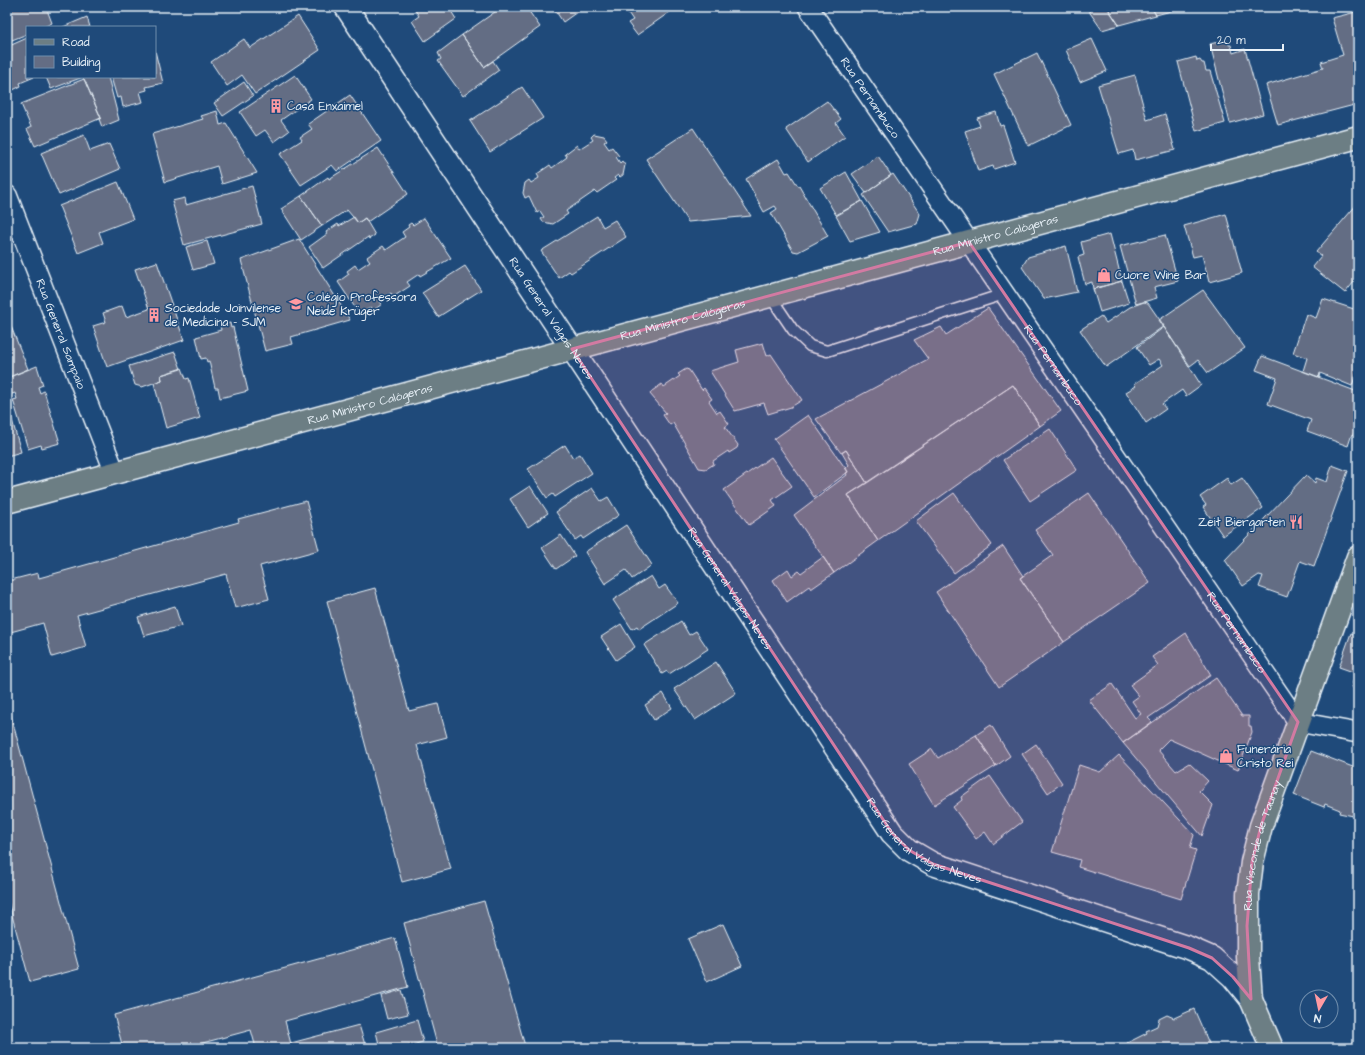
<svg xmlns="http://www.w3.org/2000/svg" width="1365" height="1055" font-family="'Architects Daughter',sans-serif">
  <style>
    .building { fill: #646d84; stroke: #e8f1f8 }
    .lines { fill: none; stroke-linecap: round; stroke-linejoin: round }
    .service-casing { stroke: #e8f1f8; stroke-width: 13 }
    .minor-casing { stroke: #e8f1f8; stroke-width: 22 }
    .secondary-casing { stroke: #e8f1f8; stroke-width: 25 }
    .primary-casing { stroke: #e8f1f8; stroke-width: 25 }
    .service { stroke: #1f4a7a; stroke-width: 10 }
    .minor { stroke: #1f4a7a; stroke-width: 19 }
    .secondary { stroke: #1f4a7a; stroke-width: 22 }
    .primary { stroke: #6c7e84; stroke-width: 22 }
    .marked { fill: #d37aa2; fill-opacity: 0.2; stroke: #d37aa2; stroke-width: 3; stroke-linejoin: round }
    .labels { text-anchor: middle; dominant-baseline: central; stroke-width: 3; stroke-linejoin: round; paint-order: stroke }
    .street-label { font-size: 12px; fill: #e8f1f8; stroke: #1f4a7a }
    .poi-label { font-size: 12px; fill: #e8f1f8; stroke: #1f4a7a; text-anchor: start }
  </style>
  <rect width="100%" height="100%" fill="#1f4a7a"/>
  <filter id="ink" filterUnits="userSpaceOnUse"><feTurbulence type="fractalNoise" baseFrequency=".025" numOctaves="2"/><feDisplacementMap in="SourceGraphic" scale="8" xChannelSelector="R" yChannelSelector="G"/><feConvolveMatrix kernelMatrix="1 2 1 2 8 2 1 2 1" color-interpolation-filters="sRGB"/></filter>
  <g filter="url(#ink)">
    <path class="building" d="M7,7H46L52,23L44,27H27V34L7,42Z
      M413,7H456L451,11L456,19L425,41L412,21L419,16Z
      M502,7H526L540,27L484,67L462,35Z
      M553,7H584L563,22Z
      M624,7H677L637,35L628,23L633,20Z
      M1086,7H1107L1119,25L1102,30Z
      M1107,7H1151L1156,15L1119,25Z
      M1151,7H1186L1156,15Z
      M1356,12L1358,16V104L1278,125L1266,85L1323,68L1321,62L1343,55L1332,18Z
      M298,16L320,50L255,94L242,75L227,86L211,62L244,39L250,48Z
      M87,17L90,27H63Z
      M462,35L484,67L493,61L499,70L463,96L438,61L441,59L438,53Z
      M27,38V77H34L20,83L21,86L11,91L7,83V47Z
      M1092,39L1107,71L1080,82L1066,50Z
      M1226,40L1229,45H1231L1233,53L1245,49L1263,114L1230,123L1210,44Z
      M155,51L163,83L146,87L147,90L140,92L143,102L123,107L121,97L117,98L111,77H155Z
      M1037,53L1071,125L1028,146L994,74Z
      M1196,57L1197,61L1200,60L1202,63H1204L1206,71H1210L1225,123L1196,131L1178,62Z
      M295,75L311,99L281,120L289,131L274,142L265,130L256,136L240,112Z
      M1135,75L1147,120L1165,114L1175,150L1135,160L1133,150L1119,154L1098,85Z
      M46,77H83L51,89Z
      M82,77H108L119,120L102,127L99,119L101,118L84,79Z
      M84,79L101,118L35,146L27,129L31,127L21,104Z
      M244,82L253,96L223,116L214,103Z
      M522,87L543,118L490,152L470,121Z
      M350,95L381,141L337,171L332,165L301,185L280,154L302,140L300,137L312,129L308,124Z
      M827,101L841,119L836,123L845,136L808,162L786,129Z
      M217,111L220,125L226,123L257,173L222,184L217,166L165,182L152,134L203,119L201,116Z
      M996,112L1000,126L1003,125L1015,162L994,169L993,166L978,171L965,131L980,126L977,118Z
      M693,128L751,216L688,222L646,159Z
      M594,134L604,136L607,140L604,142L609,149L612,147L619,156L616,157L620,163L622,161L625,165L623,175L620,177L618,175L614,178L616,180L597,193L595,191L566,211L568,214L553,224L543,222L541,219L544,217L540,211L537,213L529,196L525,198L523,193L525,183L529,180L531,183L539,178L537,174L550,165L552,168L567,157L565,154L577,145L579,149L593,140L591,137Z
      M84,135L90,151L109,144L120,169L59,195L41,153Z
      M378,148L408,194L367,222L365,218L358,223L347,210L322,226L301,196L328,177L329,179Z
      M878,156L891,175L866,193L852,174Z
      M778,159L786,173L789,172L798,186H799L828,236L798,252L793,251L771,213L777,209L775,206L764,212L746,179Z
      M846,172L862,201L836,215L820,188Z
      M893,174L920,214L917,224L888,232L863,195Z
      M118,182L133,219L99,232L103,243L78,253L59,206Z
      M252,186L262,224L184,245L172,201L185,198L186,205Z
      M301,196L322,226L301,240L281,209Z
      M862,201L880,232L850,241L836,216Z
      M1358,203V257L1354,262L1358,266V277L1345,293L1312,267L1321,256L1316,252Z
      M1226,214L1242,273L1209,282L1202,255L1193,257L1184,226Z
      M597,216L603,227L615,220L626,237L571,273L569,271L559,278L541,251Z
      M354,217L358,223L365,218L375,235L369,239L368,237L323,268L309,247L327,234L326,232L338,224L339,226Z
      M424,218L451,258L420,276L419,274L407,282L410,286L393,297L391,293L379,301L382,304L374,310L371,307L360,315L338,282L349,274L347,271L355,265L358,269L370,261L367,257L383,246L386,250L405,237L402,232L409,227L408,225L411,223L413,225Z
      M1110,234L1122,281L1093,289L1092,282L1085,284L1078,257L1084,255L1081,242Z
      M1165,235L1178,281L1154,287L1157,298L1136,304L1120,246Z
      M299,239L350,320L291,337L293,344L265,351L241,260Z
      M207,241L214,264L193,270L186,247Z
      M1066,246L1077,292L1044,299L1022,267L1028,257Z
      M157,262L184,340L107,367L93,326L106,322L103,313L122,306L126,317L149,309L135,269Z
      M465,266L481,290L438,317L422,293Z
      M1122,281L1129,303L1100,312L1093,289Z
      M1203,290L1245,348L1208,373L1198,360L1190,366L1159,320Z
      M1323,299L1357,310L1358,306V368L1352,386L1320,373L1319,377L1303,371L1307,358L1293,353L1306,314L1316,318Z
      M1144,302L1148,303L1164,326L1106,367L1080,330L1101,316L1106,323L1130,307Z
      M988,308L1061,411L1040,426L1013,385L867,483L846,450L841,453L816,419L928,359L914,340L941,327L946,335Z
      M8,319L28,369L7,378V320Z
      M230,323L231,328L233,327L248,391L220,398L218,388H215L209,361L207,362L206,358L201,359L196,337L221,330L220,325Z
      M1164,327L1201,385L1186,396L1182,390L1162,404L1166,409L1146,423L1126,392L1136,386L1134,384L1163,365L1159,359L1149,365L1137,347Z
      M763,343L767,356L771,354L802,400L791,407L768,414L764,403L735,411L710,371L739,362L736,350Z
      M175,352L181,369L161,375L162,380L142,387L135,385L129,366Z
      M1262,356L1358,392V425L1354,435L1352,434L1348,446L1307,431L1311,420L1268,404L1277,378L1256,370Z
      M37,366L43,385L38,387L40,393L44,391L60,443L42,448L41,445L28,449L13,400L17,399L15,393L9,395L7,378Z
      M182,368L186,379L189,378L200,418L166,428L154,383L162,380L161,375Z
      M686,369L689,370L702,390L704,388L712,399L709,401L717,413L720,411L729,424L725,427L738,445L737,448L729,453L728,451L713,461L714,464L706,469L699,468L673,423L670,425L663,415L666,413L650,394L652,391L662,384L664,387L680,376L678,374Z
      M1013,385L1040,426L878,541L848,495Z
      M7,402L21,452L7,456Z
      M808,415L848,472L814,497L774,439Z
      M1050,429L1077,470L1030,501L1003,460Z
      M565,445L573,458L580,454L592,473L555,497L553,494L547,498L528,469Z
      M846,450L867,483L848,495L878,541L834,573L794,515L847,475L846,473L848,472L846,468L849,465L842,453Z
      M771,457L792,486L772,500L776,506L749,525L724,490Z
      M1332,465L1348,471L1314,566L1300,561L1287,597L1259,587L1263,576L1259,575L1243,586L1225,560L1306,475L1315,483L1316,478L1327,482Z
      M1227,478L1231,485L1242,478L1263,508L1223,536L1203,507L1206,505L1200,497Z
      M530,486L548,513L528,527L510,499Z
      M592,488L601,501L608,497L619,515L583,539L581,536L575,540L556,512Z
      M954,493L992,545L954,573L916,521Z
      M1089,493L1150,583L1064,642L1020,578L1053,555L1035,530Z
      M306,501L319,550L260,566L269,599L235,608L226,574L77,615L86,647L52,657L43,623L7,633V581L38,573L39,578L239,522L238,519Z
      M626,525L652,565L632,579L626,570L605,584L585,552Z
      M561,535L575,556L556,569L542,548Z
      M1003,546L1023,576L1020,578L1064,642L999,687L936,592Z
      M823,557L834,573L811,589L809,586L787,602L773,580L788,569L792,576L799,571L801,573Z
      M651,576L659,589L665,585L678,603L639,629L637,626L632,629L613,600Z
      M375,588L409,711L438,704L447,737L417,745L451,869L402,882L327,601Z
      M175,606L181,626L144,636L138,617Z
      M681,621L689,635L696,631L708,649L669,674L667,671L662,674L644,645Z
      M621,624L635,647L616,660L601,637Z
      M1186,633L1211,675L1148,718L1152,722L1123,743L1089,700L1112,684L1135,718L1141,714L1132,701L1139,696L1130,685L1158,665L1152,657Z
      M1351,633L1358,636V689L1351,687L1356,673L1339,667Z
      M716,662L736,693L695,720L674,689Z
      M1216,678L1242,716H1249V726H1251L1252,732L1238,770L1169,739L1158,750L1176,771L1189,763L1208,781L1199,791L1213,805L1202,836L1123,743Z
      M663,693L672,708L654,720L645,705Z
      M7,701L79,969L30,982L7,897Z
      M991,725L1010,756L996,766L976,735Z
      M976,735L996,766L934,805L909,764L932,749L938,758Z
      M1036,744L1062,783L1048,793L1022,754Z
      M1311,751L1358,769V817L1339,813L1340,810L1325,804L1324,807L1294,795Z
      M1119,755L1194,835L1190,848L1196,850L1181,899L1078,867L1080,860L1052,852L1079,765L1100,772Z
      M990,776L1022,822L993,844L985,832L976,839L953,807L962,800L961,797Z
      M484,901L525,1046L519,1048H438L404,923Z
      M723,924L742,966L707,982L688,939Z
      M395,938L408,987L285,1021L292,1048H256L251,1030L184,1048H123L114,1015Z
      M401,990L408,1014L387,1019L381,996Z
      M1194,1009L1211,1048H1129L1127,1043L1147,1033L1146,1031L1157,1026L1159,1019L1167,1015L1174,1018Z
      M417,1020L423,1042L401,1048H380L376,1032Z
      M359,1025L366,1048H292L291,1043Z"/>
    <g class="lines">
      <defs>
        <path id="service" d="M770,296L793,330L810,346L827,351L1004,294"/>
        <g id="minor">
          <path id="s1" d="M808,7L1298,722L1358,733"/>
          <path id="s2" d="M7,195L115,473"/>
        </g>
        <g id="secondary">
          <path id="s3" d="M346,7L892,833L909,850L933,864L1189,948L1212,958L1233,977L1251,999"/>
        </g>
        <g id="primary">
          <path id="s4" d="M7,502L1358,137"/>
          <path id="s5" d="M1272,1048L1251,999L1248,957V894L1252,862L1261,826L1358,557"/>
        </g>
      </defs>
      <use href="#service" class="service-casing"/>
      <use href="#minor" class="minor-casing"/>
      <use href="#secondary" class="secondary-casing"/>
      <use href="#primary" class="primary-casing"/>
      <use href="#service" class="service"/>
      <use href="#minor" class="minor"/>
      <use href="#secondary" class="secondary"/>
      <use href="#primary" class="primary"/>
    </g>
  </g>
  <path class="marked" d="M969,242L1298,722L1261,826L1252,862L1247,926L1251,999L1233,977L1212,958L1189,948L933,864L909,850L892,833L572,349Z"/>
  <defs>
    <symbol id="building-bare" viewBox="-9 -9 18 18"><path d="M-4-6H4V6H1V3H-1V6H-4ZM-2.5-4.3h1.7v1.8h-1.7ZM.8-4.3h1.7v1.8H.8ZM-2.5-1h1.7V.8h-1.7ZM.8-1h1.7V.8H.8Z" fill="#ff9aa2" stroke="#1f4a7a" stroke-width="2.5" paint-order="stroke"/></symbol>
    <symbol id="shop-bare" viewBox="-9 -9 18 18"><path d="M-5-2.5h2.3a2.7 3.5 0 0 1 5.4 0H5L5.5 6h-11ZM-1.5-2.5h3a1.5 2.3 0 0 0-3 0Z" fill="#ff9aa2" stroke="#1f4a7a" stroke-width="2.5" paint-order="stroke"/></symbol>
    <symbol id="school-bare" viewBox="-9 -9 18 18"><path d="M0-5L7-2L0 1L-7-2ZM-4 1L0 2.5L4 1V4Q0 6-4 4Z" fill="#ff9aa2" stroke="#1f4a7a" stroke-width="2.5" paint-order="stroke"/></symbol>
    <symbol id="restaurant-bare" viewBox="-9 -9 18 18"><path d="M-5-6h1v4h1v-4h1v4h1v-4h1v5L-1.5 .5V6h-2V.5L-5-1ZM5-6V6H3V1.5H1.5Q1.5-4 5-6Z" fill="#ff9aa2" stroke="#1f4a7a" stroke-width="2.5" paint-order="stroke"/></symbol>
  </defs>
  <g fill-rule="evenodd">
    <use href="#building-bare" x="266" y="96" width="20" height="20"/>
    <use href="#shop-bare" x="1094" y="265" width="20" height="20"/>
    <use href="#school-bare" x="286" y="294" width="20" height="20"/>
    <use href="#building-bare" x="144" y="305" width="20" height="20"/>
    <use href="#restaurant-bare" x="1286" y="512" width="20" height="20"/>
    <use href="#shop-bare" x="1216" y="746" width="20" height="20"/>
  </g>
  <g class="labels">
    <g class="street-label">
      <text stroke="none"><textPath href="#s1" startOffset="110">Rua Pernambuco</textPath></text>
      <text stroke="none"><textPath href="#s4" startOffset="1024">Rua Ministro Calógeras</textPath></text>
      <text stroke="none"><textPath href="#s3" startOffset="373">Rua General Valgas Neves</textPath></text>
      <text stroke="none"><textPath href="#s4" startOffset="700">Rua Ministro Calógeras</textPath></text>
      <text stroke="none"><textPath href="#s2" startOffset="149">Rua General Sampaio</textPath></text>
      <text stroke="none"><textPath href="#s1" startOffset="434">Rua Pernambuco</textPath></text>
      <text stroke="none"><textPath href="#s4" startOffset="376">Rua Ministro Calógeras</textPath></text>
      <text stroke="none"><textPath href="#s3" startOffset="697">Rua General Valgas Neves</textPath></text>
      <text stroke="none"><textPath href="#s1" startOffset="758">Rua Pernambuco</textPath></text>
      <text stroke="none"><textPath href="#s3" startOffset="1021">Rua General Valgas Neves</textPath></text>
      <text stroke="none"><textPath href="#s5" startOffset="209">Rua Visconde de Taunay</textPath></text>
    </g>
    <g class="poi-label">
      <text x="287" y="106">Casa Enxaimel</text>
      <text x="1115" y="275">Cuore Wine Bar</text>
      <text x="307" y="297">Colégio Professora<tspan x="307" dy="14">Neide Krüger</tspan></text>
      <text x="165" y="308">Sociedade Joinvilense<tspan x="165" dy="14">de Medicina - SJM</tspan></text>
      <text x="1285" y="522" text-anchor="end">Zeit Biergarten</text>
      <text x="1237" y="749">Funerária<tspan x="1237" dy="14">Cristo Rei</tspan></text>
    </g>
  </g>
  <rect width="1365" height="1055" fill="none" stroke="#1f4a7a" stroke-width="24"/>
  <rect x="12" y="12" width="1341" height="1031" fill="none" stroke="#e8f1f8" stroke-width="1.5" filter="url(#ink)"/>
  <rect x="26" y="26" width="130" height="52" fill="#1f4a7a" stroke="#6f8dac"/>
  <rect x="34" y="39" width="20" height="6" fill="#6c7e84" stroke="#6f8dac"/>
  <text x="62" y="46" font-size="12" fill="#e8f1f8">Road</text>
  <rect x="34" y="56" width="20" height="12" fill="#646d84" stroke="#6f8dac"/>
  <text x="62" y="66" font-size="12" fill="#e8f1f8">Building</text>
  <g transform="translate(1319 1009) rotate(189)"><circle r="19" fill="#1f4a7a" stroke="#6f8dac"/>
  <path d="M0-3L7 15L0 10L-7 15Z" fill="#ff9aa2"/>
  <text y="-6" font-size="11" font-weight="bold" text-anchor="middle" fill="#e8f1f8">N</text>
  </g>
  <path d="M1211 44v6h72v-6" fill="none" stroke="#e8f1f8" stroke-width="2"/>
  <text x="1217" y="44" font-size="12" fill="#e8f1f8" stroke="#1f4a7a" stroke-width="3" paint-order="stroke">20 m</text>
</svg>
